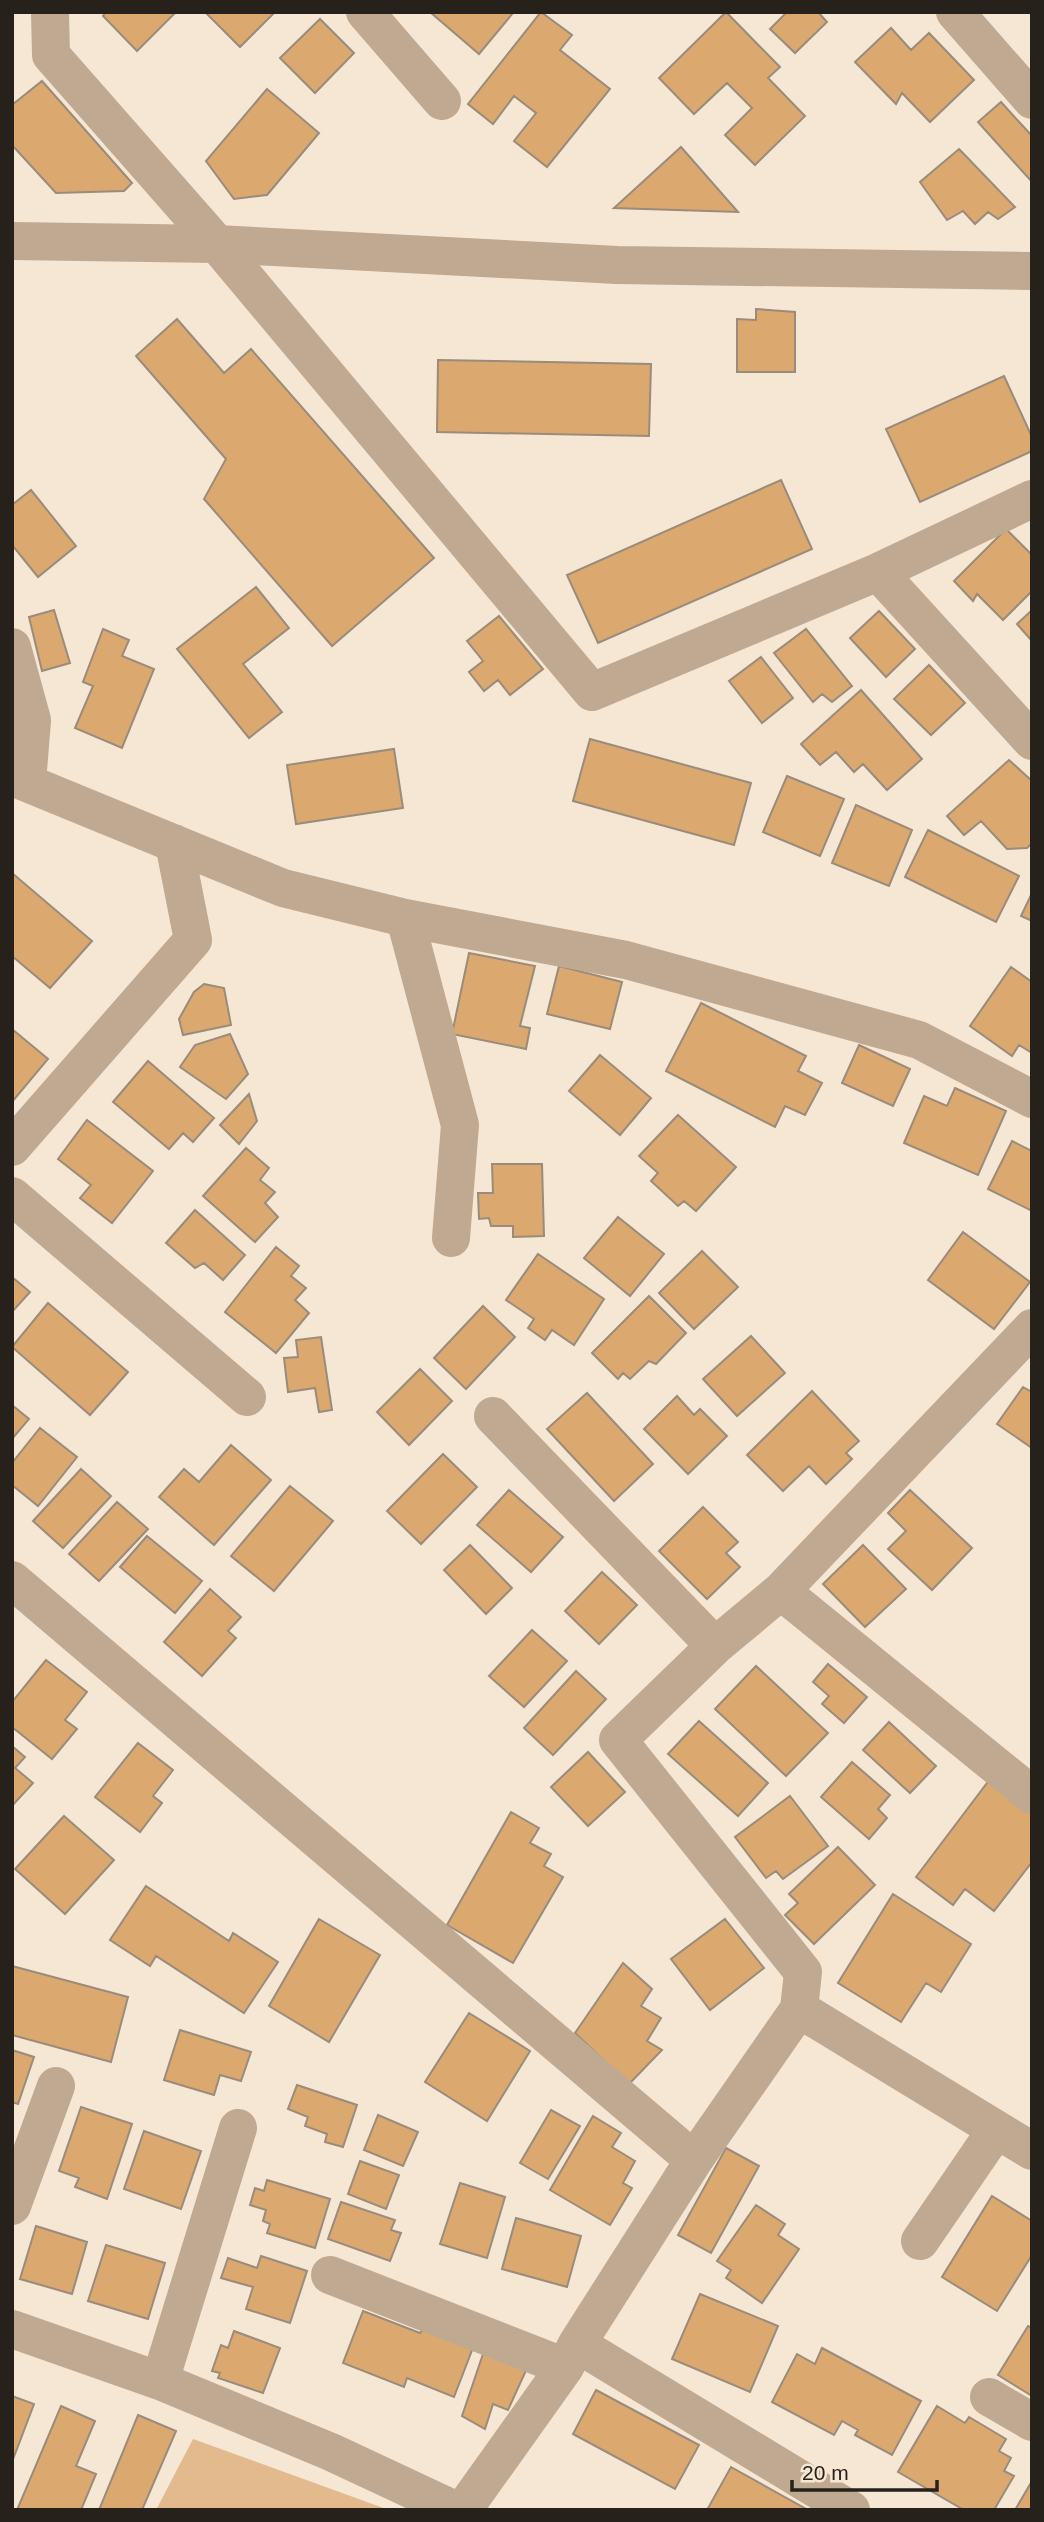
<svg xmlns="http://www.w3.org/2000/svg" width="1044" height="2522" font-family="Arial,sans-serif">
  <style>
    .green { fill: #e2ba8e }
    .building { fill: #dba96f; stroke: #9a8b7b; stroke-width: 2 }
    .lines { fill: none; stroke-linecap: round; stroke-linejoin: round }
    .minor { stroke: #bfa990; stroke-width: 38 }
    .tertiary { stroke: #bfa990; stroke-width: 38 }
  </style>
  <rect width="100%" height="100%" fill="#f6e6d4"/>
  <path class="green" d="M193,2439L389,2510H156Z"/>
  <path class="building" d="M106,12H176L137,51L103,16Z
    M205,12H275L240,47Z
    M430,12H513V13L479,54Z
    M541,12L572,35L560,50L610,89L547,167L514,141L536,113L514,96L493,124L468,104Z
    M726,12L780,67L768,78L805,116L755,165L725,135L752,108L727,83L694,114L659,78Z
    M787,12H818L827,22L795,53L770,29Z
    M320,19L354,53L315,93L280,58Z
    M891,28L911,50L929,33L974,80L930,122L902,93L896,104L855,62Z
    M42,81L132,183L124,191L56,193L12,145V105Z
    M267,89L319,133L267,195L234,199L206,161Z
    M1001,102L1032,136V182L978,122Z
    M681,147L738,212L614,208Z
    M959,149L1015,207L998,219L988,212L975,224L963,211L947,220L920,182Z
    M756,309L795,312V372H737V319L756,320Z
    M177,319L224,373L251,349L434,558L332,646L204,499L226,459L136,356Z
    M438,360L651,364L649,436L437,432Z
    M1004,376L1032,437V451L920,502L886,429Z
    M781,480L812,549L598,643L567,575Z
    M31,490L76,546L38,577L12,545V505Z
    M1006,529L1032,555V591L1003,620L977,594L973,601L954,581Z
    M256,587L289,628L243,664L282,712L249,738L177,649Z
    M54,610L70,663L42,671L29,617Z
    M1032,610V641L1017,624Z
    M879,611L915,649L886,677L850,638Z
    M499,616L543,669L510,695L498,680L484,691L469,672L483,661L467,641Z
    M103,629L129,640L122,656L154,669L122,748L75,728L93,686L83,682Z
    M806,629L852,686L832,702L822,694L813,702L774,653Z
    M761,657L793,698L762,723L729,681Z
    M929,665L965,703L931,735L894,699Z
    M861,690L922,759L887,790L863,764L854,772L836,752L820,765L801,744Z
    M590,739L751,783L734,845L573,801Z
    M394,749L403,808L296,824L287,765Z
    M1009,760L1032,781V843L1027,848L1007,849L981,821L964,835L947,816Z
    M787,776L844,799L820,856L763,832Z
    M856,805L912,830L889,886L832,863Z
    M928,830L1019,876L996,922L905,877Z
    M12,873L92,941L50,988L12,956Z
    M1032,893V921L1021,916Z
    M469,953L535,966L520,1026L530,1028L526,1049L452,1034Z
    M559,966L622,982L610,1029L547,1014Z
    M1011,967L1032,982V1053L1019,1045L1012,1056L970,1026Z
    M204,984L224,988L231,1025L183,1035L179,1019L194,992Z
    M701,1003L806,1056L798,1071L822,1083L805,1115L785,1106L775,1127L666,1071Z
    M12,1029L48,1059L12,1102Z
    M230,1034L248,1074L226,1099L180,1067L195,1045Z
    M859,1045L910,1069L893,1106L842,1083Z
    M600,1055L651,1098L620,1135L569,1091Z
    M148,1061L214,1118L193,1142L183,1133L169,1149L113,1102Z
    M955,1088L1006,1111L978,1175L904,1143L924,1096L947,1106Z
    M249,1094L257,1121L239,1144L220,1125Z
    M678,1115L736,1167L696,1211L684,1201L678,1206L651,1181L658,1173L639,1156Z
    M87,1120L153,1171L112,1223L80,1198L91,1185L58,1159Z
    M1012,1141L1032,1151V1211L988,1189Z
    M246,1148L269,1168L260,1180L275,1192L265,1203L278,1217L255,1242L203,1196Z
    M492,1164H542L544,1236L513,1237V1226H491L489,1218L479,1219L478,1193H493Z
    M195,1210L245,1255L223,1280L204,1263L195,1268L166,1243Z
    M618,1217L664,1254L630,1296L584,1258Z
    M963,1232L1030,1282L994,1329L928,1280Z
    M276,1247L299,1266L291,1276L306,1288L295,1300L309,1313L276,1353L225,1312Z
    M702,1251L738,1287L694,1329L659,1293Z
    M538,1254L604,1299L574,1345L552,1330L545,1340L528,1328L534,1319L506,1300Z
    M12,1277L30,1292L12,1312Z
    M649,1296L686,1333L656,1364L649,1361L630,1379L623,1373L618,1379L592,1353Z
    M48,1303L128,1372L90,1415L12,1347Z
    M483,1306L515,1337L466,1389L434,1358Z
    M751,1336L785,1373L737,1416L703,1379Z
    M321,1337L332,1410L319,1412L315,1388L288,1392L284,1358L298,1357L296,1340Z
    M420,1369L452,1401L409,1445L377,1412Z
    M1023,1387L1032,1392V1448L997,1424Z
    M812,1391L859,1441L846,1453L852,1459L826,1484L809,1466L783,1491L747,1455Z
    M587,1393L653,1464L614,1501L547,1429Z
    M677,1396L694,1415L700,1409L727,1436L688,1474L644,1429Z
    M12,1405L29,1419L12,1439Z
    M40,1428L77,1457L38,1506L12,1485V1463Z
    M231,1445L271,1480L214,1545L159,1497L184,1469L199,1482Z
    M443,1454L477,1487L421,1544L387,1511Z
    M81,1469L111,1496L63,1548L33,1521Z
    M290,1486L333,1521L274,1591L231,1556Z
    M509,1490L563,1537L531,1572L477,1525Z
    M910,1490L972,1548L932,1590L888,1549L906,1531L888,1513Z
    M117,1502L148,1529L99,1581L69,1554Z
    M703,1507L738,1542L726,1553L740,1567L707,1599L659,1551Z
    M147,1536L202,1581L175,1613L120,1567Z
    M470,1545L512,1588L486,1614L444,1570Z
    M863,1545L906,1589L865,1627L823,1584Z
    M602,1572L637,1605L599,1644L565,1611Z
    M210,1589L241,1617L228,1631L236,1638L202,1676L164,1642Z
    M532,1630L567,1661L524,1707L489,1676Z
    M46,1660L87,1692L65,1720L77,1729L52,1759L12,1727V1702Z
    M828,1664L867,1697L844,1723L822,1704L829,1696L813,1682Z
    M756,1666L828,1733L786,1776L715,1709Z
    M576,1671L606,1699L553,1755L524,1728Z
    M699,1721L768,1783L738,1816L668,1754Z
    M889,1722L936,1766L910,1793L863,1750Z
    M138,1743L173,1770L153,1796L162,1803L140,1832L95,1797Z
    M12,1746L25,1757L15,1768L33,1783L12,1806Z
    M588,1752L625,1792L588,1826L551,1787Z
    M852,1762L890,1795L878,1809L887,1818L869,1839L821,1797Z
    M990,1779L1032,1811V1862L994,1911L965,1889L953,1905L916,1877Z
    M790,1796L828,1846L783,1879L776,1871L766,1878L735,1837Z
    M511,1812L539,1828L530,1843L551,1854L544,1866L563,1877L513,1963L447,1925Z
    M64,1816L114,1860L65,1914L15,1869Z
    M838,1847L875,1885L814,1944L785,1915L798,1903L789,1894Z
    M146,1886L229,1941L233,1933L278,1962L244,2013L156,1956L150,1966L110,1940Z
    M893,1894L971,1944L941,1992L926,1983L901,2022L838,1983Z
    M319,1919L380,1955L329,2042L269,2006Z
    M725,1919L764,1968L710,2010L671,1959Z
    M623,1963L652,1989L641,2006L661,2018L647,2041L662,2050L629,2084L575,2033Z
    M12,1966L128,1997L111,2062L12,2035Z
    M469,2013L530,2051L487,2121L425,2082Z
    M180,2030L251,2052L241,2081L220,2075L214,2095L164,2080Z
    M12,2050L34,2057L18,2104L12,2102Z
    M297,2085L357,2105L343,2147L325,2142L327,2134L305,2126L308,2117L288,2109Z
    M81,2107L132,2124L107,2199L75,2187L79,2178L59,2171Z
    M551,2110L580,2126L548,2179L520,2163Z
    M378,2115L418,2132L403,2166L364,2150Z
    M593,2116L621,2133L612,2147L635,2161L623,2183L632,2188L610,2225L550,2190Z
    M144,2131L201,2151L181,2209L124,2189Z
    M726,2148L759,2166L711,2253L678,2235Z
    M360,2161L399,2175L386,2209L348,2194Z
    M267,2180L330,2199L315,2248L267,2233L270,2224L263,2221L266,2210L250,2205L255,2188L264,2191Z
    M460,2183L505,2197L487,2258L440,2244Z
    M992,2196L1032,2221V2255L997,2311L942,2277Z
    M341,2202L395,2220L391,2230L401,2233L390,2261L328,2239Z
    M756,2205L785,2224L778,2235L799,2249L762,2303L726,2278L731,2270L717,2261Z
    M516,2218L581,2236L567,2287L502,2269Z
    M36,2226L87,2242L72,2294L20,2279Z
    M106,2245L165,2263L148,2319L88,2301Z
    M261,2256L307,2271L290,2323L246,2309L253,2287L221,2278L228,2258L257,2268Z
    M700,2294L778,2326L750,2392L672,2359Z
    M363,2311L420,2333L426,2327L474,2345L454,2397L407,2378L404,2387L343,2363Z
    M1028,2326L1032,2328V2396L998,2375Z
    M234,2331L280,2348L263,2393L218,2378L220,2373L212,2371L221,2345L228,2348Z
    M485,2348L528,2366L508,2410L493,2404L485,2429L462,2416Z
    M822,2348L921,2401L892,2455L855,2435L858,2430L842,2421L834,2435L772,2402L797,2354L815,2364Z
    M596,2390L699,2445L675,2489L573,2434Z
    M12,2396L34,2404L12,2462Z
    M61,2406L95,2421L76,2466L96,2474L81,2510H17Z
    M937,2406L965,2423L969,2417L1006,2439L999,2451L1011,2458L1004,2471L1014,2476L994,2510H964L898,2472Z
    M138,2415L176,2431L142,2510H99Z
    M731,2467L808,2510H707Z
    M1032,2481V2510H1015Z"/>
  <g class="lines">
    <path class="minor" d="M50,12L51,55L217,244L592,692L878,572L1032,499
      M365,12L442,101
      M955,12L1032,100
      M878,572L1032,741
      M12,647L32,720L27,783
      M12,777L283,888L405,918L626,960L919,1040L1032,1099
      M405,918L460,1125L451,1238
      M12,1147L193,940L174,843
      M12,1196L247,1397
      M493,1416L715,1646L781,1591L1032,1328
      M12,1580L694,2160
      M781,1591L1032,1795
      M715,1646L618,1740L803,1972L799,2009
      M12,2206L56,2086
      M920,2241L996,2130
      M330,2275L565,2367
      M12,2329L160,2381L331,2452L455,2510
      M577,2344L851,2510
      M160,2381L238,2128
      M989,2397L1032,2422
      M463,2510L565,2367L577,2344L694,2160L799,2009L1032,2151"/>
    <path class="tertiary" d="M12,241L217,244L617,265L1032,271"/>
  </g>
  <rect width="1044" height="2522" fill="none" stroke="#27211b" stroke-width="28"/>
  <path d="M792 2480v10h145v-10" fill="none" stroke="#27211b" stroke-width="3.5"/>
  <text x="802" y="2480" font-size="21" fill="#27211b" stroke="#f6e6d4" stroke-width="5" paint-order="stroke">20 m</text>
</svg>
